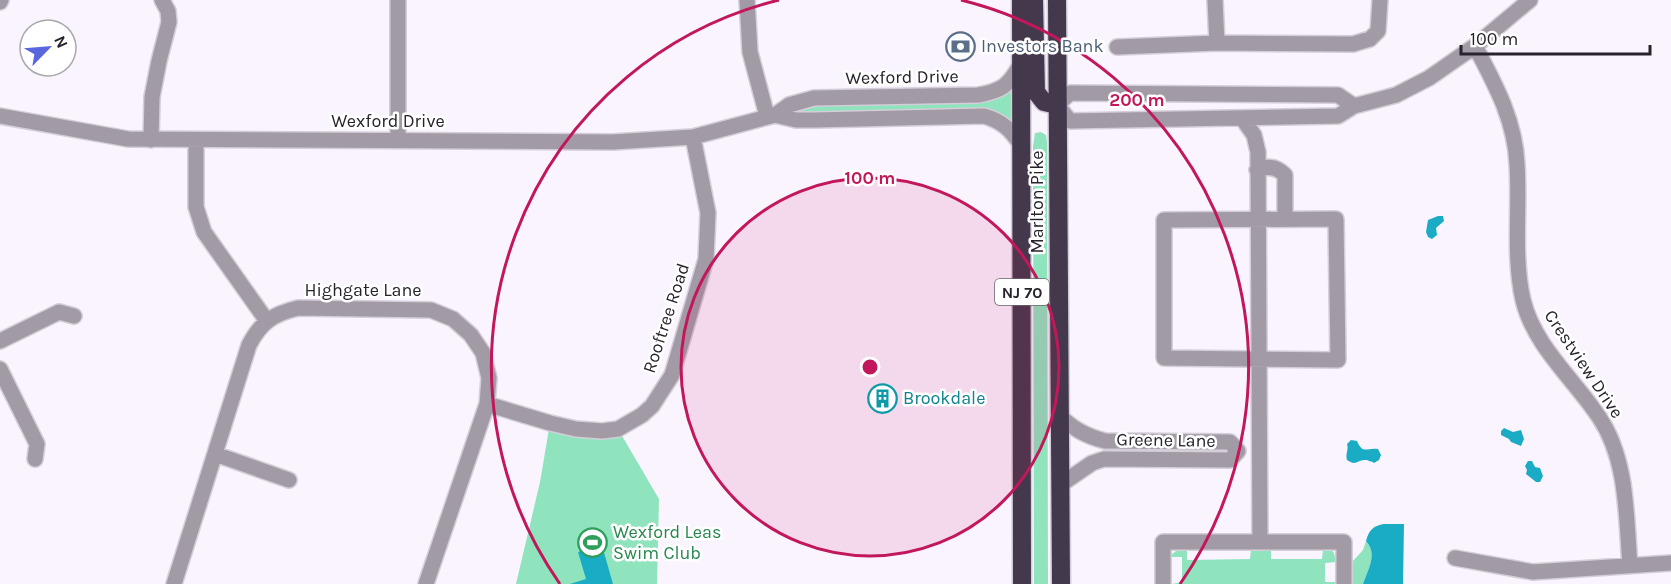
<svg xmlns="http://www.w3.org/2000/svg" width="1671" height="584" font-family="Karla,sans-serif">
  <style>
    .green { fill: #8fe4be }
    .water { fill: #1aacc4 }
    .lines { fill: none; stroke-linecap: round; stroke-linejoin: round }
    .minor-casing { stroke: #d4ced9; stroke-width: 18 }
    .highway-casing { stroke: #d4ced9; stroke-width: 21 }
    .minor { stroke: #a29ba6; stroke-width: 15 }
    .highway { stroke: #44384c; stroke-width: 18 }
    .ring { fill: none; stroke: #c2185b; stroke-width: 3 }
    .labels { text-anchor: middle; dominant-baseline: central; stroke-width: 5; stroke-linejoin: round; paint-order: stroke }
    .shield { fill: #fff; stroke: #68646b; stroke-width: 1.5 }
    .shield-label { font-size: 16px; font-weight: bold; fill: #27222c }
    .service-label { font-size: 18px; fill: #4e5e75; stroke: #fff; text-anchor: start }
    .street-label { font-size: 18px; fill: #27222c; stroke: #fff }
    .culture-label { font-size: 18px; fill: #0d838f; stroke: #fff; text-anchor: start }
    .leisure-label { font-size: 18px; fill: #27864d; stroke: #fff; text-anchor: start }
    .centre { fill: #c2185b; stroke: #fff; stroke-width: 3 }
    .ring-label { font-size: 18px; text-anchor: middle; font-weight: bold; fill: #c2185b; stroke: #fff; stroke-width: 5; stroke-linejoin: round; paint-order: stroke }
  </style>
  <rect width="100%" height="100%" fill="#faf4ff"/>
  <path class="green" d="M1014,78L1021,145L994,119L796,120L789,105L978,95Z
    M1041,132L1046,135L1047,142L1048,584H1034L1033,146L1035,133Z
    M550,423L618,429L659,499L657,584H516L540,482Z
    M1366,541C1378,554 1368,569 1363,584H1351L1352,562L1363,550Z
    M1179,549H1187V560L1250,559L1251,549H1271V559H1322L1323,549L1331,550L1334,553L1336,562L1325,563V582H1336V584H1172L1182,582V557H1172V554Z"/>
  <path class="water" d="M1438,216H1443L1444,221L1436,228L1437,235L1432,239L1428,237L1426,232L1428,220Z
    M1504,428L1513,432L1521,430L1524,439L1521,446L1511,442L1509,439L1501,435V431Z
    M1351,440L1357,441C1363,455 1367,447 1378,449L1381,455L1379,460L1374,463C1373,462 1367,460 1366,460C1357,459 1357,467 1347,460C1345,454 1349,450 1347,444Z
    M1528,461H1532L1535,467L1540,468L1543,476L1540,482H1536L1526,474L1527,470L1525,466Z
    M1384,524H1404L1403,584H1363C1368,569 1378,554 1366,541C1369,530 1373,526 1384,524Z
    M605,544L606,547L603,549L613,584H570L586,579L578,552Z"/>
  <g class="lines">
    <defs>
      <path id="minor" d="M747,0L750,52L767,116
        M1215,0L1217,43L1353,44L1370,39L1378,31L1380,0
        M0,2L1,0
        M1475,46C1495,84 1515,120 1517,164C1520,209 1513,256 1523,300C1534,346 1574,379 1599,417C1628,460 1626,517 1630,566
        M1117,47L1217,43
        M1020,65C1009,86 1001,91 978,95L814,98L789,105L775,115L796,120H815L984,116C1002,121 1011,130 1021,145
        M1070,93L1338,95L1354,106L1338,116L1070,121L1057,105Z
        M1354,106L1396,95L1429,78L1475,46L1530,0
        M0,116L128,139L613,142L693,137L775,115
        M1242,118L1254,135L1258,152L1260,542
        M151,140L152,97L159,61L169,22L168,11L162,0
        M398,140V0
        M196,141V207L204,232L267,321
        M1257,170C1268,165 1277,167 1285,175V219
        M1336,219L1338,360L1164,358V220Z
        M0,341L59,312L74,316
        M0,369L37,444L35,459
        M487,404L550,423L576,429L602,431L618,429L642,415L652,406L672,375L706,259L708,213L693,137
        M1059,415C1073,429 1086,436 1105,441L1230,442L1238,451L1230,460L1104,459L1092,463L1060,485
        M215,454L289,480
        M1455,558L1533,572L1671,563
        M174,584L249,345C261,322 273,314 298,308L431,310L453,319L471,335L483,353L489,378L487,404L426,584
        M1163,584V542H1344V584"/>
      <path id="highway" d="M1021,0L1022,584
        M1034,0L1036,92L1044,102L1057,105
        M1057,0L1061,584"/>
    </defs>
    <use href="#minor" class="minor-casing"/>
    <use href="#highway" class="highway-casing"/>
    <use href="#minor" class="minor"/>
    <use href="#highway" class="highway"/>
  </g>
  <circle cx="870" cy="367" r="189" fill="#c2185b" fill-opacity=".12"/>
  <g class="ring">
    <circle cx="870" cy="367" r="189"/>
    <path d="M560 584A378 378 0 0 1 779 0M961 0A378 378 0 0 1 1180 584"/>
  </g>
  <defs>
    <symbol id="bank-ring" viewBox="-11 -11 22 22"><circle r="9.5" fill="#fff" stroke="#5c6f8a" stroke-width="1.5"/><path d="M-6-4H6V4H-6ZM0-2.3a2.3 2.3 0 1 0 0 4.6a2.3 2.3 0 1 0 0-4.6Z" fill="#5c6f8a"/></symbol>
    <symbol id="building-ring" viewBox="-11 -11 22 22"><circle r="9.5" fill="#fff" stroke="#0f9aa8" stroke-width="1.5"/><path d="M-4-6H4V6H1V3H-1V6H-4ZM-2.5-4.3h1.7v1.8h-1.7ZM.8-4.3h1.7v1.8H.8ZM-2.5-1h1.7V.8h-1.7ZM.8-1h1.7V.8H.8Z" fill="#0f9aa8"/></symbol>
    <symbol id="stadium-ring" viewBox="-11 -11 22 22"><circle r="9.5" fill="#fff" stroke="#2e9e5b" stroke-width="1.5"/><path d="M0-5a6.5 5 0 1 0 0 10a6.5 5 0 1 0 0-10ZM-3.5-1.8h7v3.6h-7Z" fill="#2e9e5b"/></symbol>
  </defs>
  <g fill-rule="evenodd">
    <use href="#bank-ring" x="944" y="30" width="33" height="33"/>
    <use href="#building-ring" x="866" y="382" width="33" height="33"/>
    <use href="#stadium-ring" x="576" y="526" width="33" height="33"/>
  </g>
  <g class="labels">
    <rect class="shield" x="995" y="279" width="54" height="26" rx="4.5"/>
    <g class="shield-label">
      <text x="1022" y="292">NJ 70</text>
    </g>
    <g class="service-label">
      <text x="981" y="46">Investors Bank</text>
    </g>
    <g class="street-label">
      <text transform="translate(902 77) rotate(-1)">Wexford Drive</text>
      <text x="388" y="121">Wexford Drive</text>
      <text transform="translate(1037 202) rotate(-90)">Marlton Pike</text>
      <text x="363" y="290">Highgate Lane</text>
      <text transform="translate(666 318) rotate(-72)">Rooftree Road</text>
      <text transform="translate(1584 364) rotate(56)">Crestview Drive</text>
      <text transform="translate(1166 440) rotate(1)">Greene Lane</text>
    </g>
    <g class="culture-label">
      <text x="903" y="398">Brookdale</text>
    </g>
    <g class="leisure-label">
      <text x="613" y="532">Wexford Leas<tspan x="613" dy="21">Swim Club</tspan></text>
    </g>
  </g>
  <circle cx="870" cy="367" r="9" class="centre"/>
  <g class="ring-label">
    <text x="1137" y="106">200 m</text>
    <text x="870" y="184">100 m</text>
  </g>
  <g transform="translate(48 48) rotate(65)"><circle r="28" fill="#ffffff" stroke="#a9a7ab" stroke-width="1.5"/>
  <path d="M0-4.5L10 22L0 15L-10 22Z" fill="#5966dd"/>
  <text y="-9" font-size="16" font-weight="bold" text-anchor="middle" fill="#27222c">N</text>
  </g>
  <path d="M1461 45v9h189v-9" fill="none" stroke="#27222c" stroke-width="3"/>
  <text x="1470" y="45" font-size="18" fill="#27222c" stroke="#ffffff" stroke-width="4.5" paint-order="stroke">100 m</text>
</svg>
